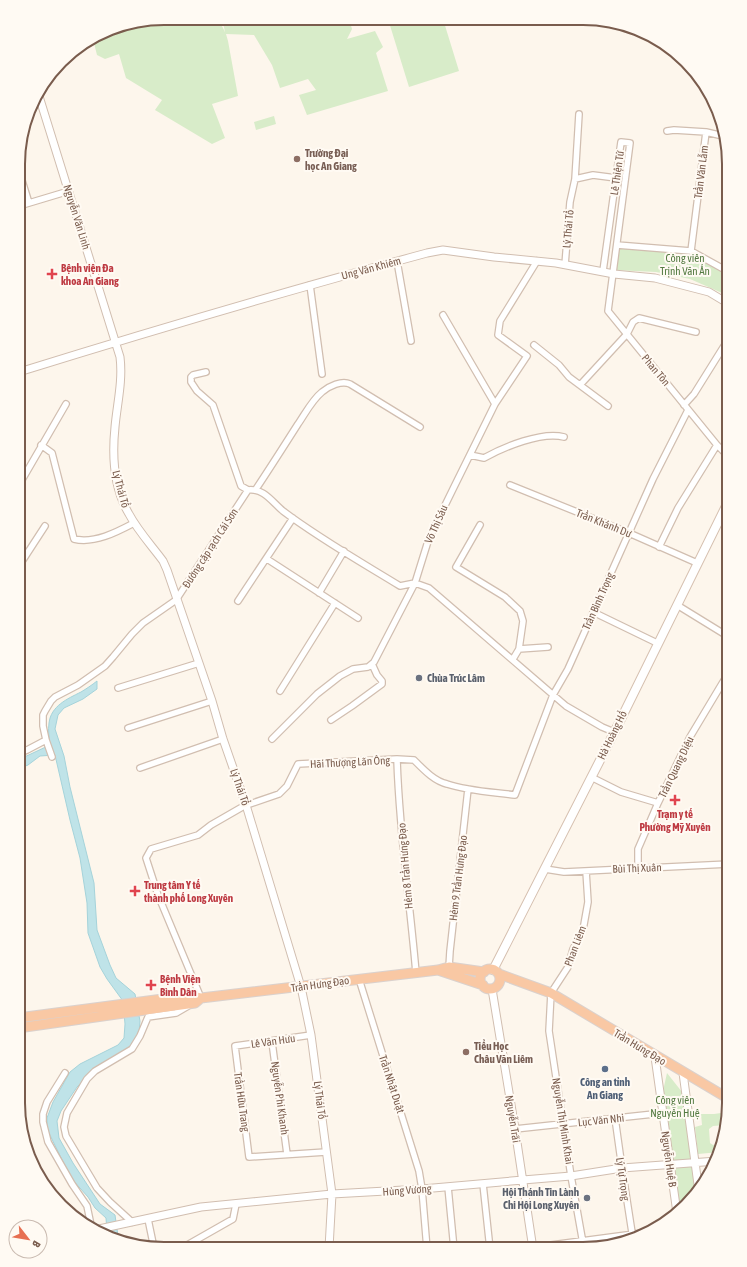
<svg xmlns="http://www.w3.org/2000/svg" width="747" height="1267" font-family="'Asap Condensed',sans-serif">
  <style>
    .green { fill: #d8ecc9 }
    .water { fill: #bfe3e8; stroke: #a5d3da }
    .lines { fill: none; stroke-linecap: round; stroke-linejoin: round }
    .minor-casing { stroke: #d1beb0; stroke-width: 8 }
    .tertiary-casing { stroke: #d1beb0; stroke-width: 9 }
    .secondary-casing { stroke: #d6c0b0; stroke-width: 10 }
    .trunk-casing { stroke: #dad1cd; stroke-width: 11 }
    .minor { stroke: #fff; stroke-width: 5.5 }
    .tertiary { stroke: #fff; stroke-width: 7 }
    .secondary { stroke: #fff; stroke-width: 8 }
    .trunk { stroke: #f9c8a4; stroke-width: 9 }
    .education-dot { fill: #8d6e63; stroke: #fffaf3; stroke-width: 1.5 }
    .health-dot { fill: #e0444e; stroke: #fffaf3; stroke-width: 1.5 }
    .worship-dot { fill: #6b7280; stroke: #fffaf3; stroke-width: 1.5 }
    .service-dot { fill: #5c6f8a; stroke: #fffaf3; stroke-width: 1.5 }
    .labels { text-anchor: middle; dominant-baseline: central; stroke-width: 4; stroke-linejoin: round; paint-order: stroke }
    .education-label { font-size: 11px; font-weight: bold; fill: #785e54; stroke: #fffaf3; text-anchor: start }
    .street-label { font-size: 11px; fill: #7a5c4d; stroke: #fffaf3 }
    .park-label { font-size: 11px; fill: #537a41; stroke: #fffaf3 }
    .health-label { font-size: 11px; font-weight: bold; fill: #be3a42; stroke: #fffaf3; text-anchor: start }
    .worship-label { font-size: 11px; font-weight: bold; fill: #5b616d; stroke: #fffaf3; text-anchor: start }
    .service-label { font-size: 11px; font-weight: bold; fill: #4e5e75; stroke: #fffaf3 }
    .rim { fill: none; stroke: #7a5c4d; stroke-width: 2 }
  </style>
  <rect width="100%" height="100%" fill="#fdf6ec"/>
  <path class="green" d="M164,18H218L225,32L222,18L349,19L352,29L347,39L375,31L383,47L376,53L388,91L307,115L299,95L316,90L308,79L280,88L272,65L254,35L226,34L228,41L238,96L212,104L225,138L212,144L155,110L162,100L126,78L119,54L105,59L97,55L93,39L109,29Z
    M388,19H443L459,71L409,87Z
    M274,116L276,124L256,130L254,122Z
    M617,245L691,251L729,272V296L690,279L656,272L614,270Z
    M667,1073L686,1097L699,1191L678,1212L661,1100Z
    M727,1104L729,1106V1112L726,1125L713,1126L709,1129L710,1143L713,1145L721,1143L720,1152L698,1154L695,1127L702,1125L701,1114H714L721,1113L724,1106Z"/>
  <path class="water" d="M97,681V689L83,699L64,708L58,715L55,729L64,756L70,787L94,883L97,930L110,965L116,978L135,994L140,1021L139,1033L133,1044L126,1051L95,1069L77,1087L61,1111L57,1121L59,1138L73,1163L100,1204L115,1215L118,1236L107,1232L106,1218L95,1208L88,1197L71,1178L47,1129V1118L53,1102L70,1072L80,1064L118,1045L124,1038L125,1024L123,1001L107,979L100,967L88,933L87,903L80,858L70,820L55,755L40,756L28,765L18,769V760L50,745C49,738 48,730 49,723C51,706 67,699 81,692C86,689 92,685 97,681Z"/>
  <g class="lines">
    <defs>
      <path id="minor" d="M667,131L674,130L706,132L691,251
        M706,132L723,136
        M19,171L29,203
        M575,179L593,175L616,178
        M19,206L69,191
        M617,245L691,251L729,272
        M397,261L411,341
        M565,265L570,202L575,179L579,114
        M603,271L621,142L630,143L608,311L717,445L729,457
        M725,271L729,235
        M310,285L322,374
        M443,315L495,404
        M534,345L559,365L569,377L608,406
        M206,372L193,375L191,377V382L197,391L213,405L241,486L248,490
        M580,385L627,334L633,322L639,318L696,332
        M684,405L694,394L729,338
        M41,445L52,453L74,539C94,544 117,532 134,523
        M470,455L484,458C504,447 542,431 564,437
        M19,485L66,404
        M510,485L629,533L697,563
        M256,489C270,468 284,446 298,424C305,414 312,400 322,392C329,386 342,380 350,384L420,427
        M480,525L456,567L505,597L520,611L523,621L519,649L513,659
        M659,547L678,508L717,445
        M267,559L358,618
        M19,566L45,526
        M415,583L429,588L566,706L602,727L614,732
        M319,593L344,551
        M238,601L293,518
        M677,605L729,637
        M593,612L657,643
        M519,649L548,647
        M118,688L199,663
        M280,691L335,603
        M331,720L352,706L382,684V681L377,675L372,664
        M128,728L212,701
        M272,739L317,694L340,676L353,669L368,667L374,662L415,583L429,538L453,489L495,404L527,356L498,335L500,321L537,261
        M46,740L43,726V715L45,711L51,701L55,697L78,685L105,666L113,657L132,634L143,623L176,600L248,490C264,488 272,502 283,511C320,539 361,562 400,586L415,583
        M18,754L27,750L46,740L52,757
        M397,759C399,831 410,902 416,973
        M140,768L223,739
        M591,777L621,792L658,803
        M638,868V849L658,803L690,737L729,672
        M545,869L564,872L729,864
        M449,967L450,951L468,789
        M359,979L419,1171L422,1189L427,1249
        M201,998L158,895L146,858L151,849L198,835L211,825L244,806L279,794L287,786L298,764L397,759L414,760C423,769 434,781 447,784C468,791 492,792 515,795L553,695L568,669L653,479L688,410
        M311,1035L235,1046L249,1157L326,1152
        M272,1042L287,1154
        M65,1073L47,1102L43,1114V1122L48,1142L72,1184L87,1206L91,1225
        M615,1118L622,1168L633,1239
        M515,1129L663,1113
        M483,1184L490,1249
        M448,1187L454,1249
        M148,1219L154,1248
        M132,1222L110,1202L97,1188L66,1136L64,1127L67,1113L87,1079L95,1071L132,1049L140,1036L148,1017L176,1013L188,1006
        M182,1248L233,1219L236,1204
        M521,1249L649,1232
        M584,1249L571,1176L549,1031L551,993L568,967L573,949L583,930L588,902L586,871"/>
      <path id="tertiary" d="M38,93L120,357C123,381 117,404 115,427C112,456 114,489 129,514C138,531 152,546 163,561L167,570L212,701L223,739L246,805L301,987L311,1035L332,1194L329,1248
        M19,372C154,330 290,290 427,253L443,250L494,257L556,263L614,274L655,278L709,292L729,304
        M492,989L515,1129L533,1249
        M655,1057L677,1213
        M683,1073L699,1192
        M99,1229L201,1207L332,1194L422,1189L523,1180L571,1176L622,1168L717,1161"/>
      <path id="secondary" d="M493,970L618,725L729,500"/>
      <path id="trunk" d="M480 979a10 10 0 1 1 20 0a10 10 0 1 1-20 0Z
        M438,970L483,985
        M499,974L551,993L729,1099
        M18,1018L163,999L193,996L201,998C280,989 359,980 438,970L449,967L484,972
        M18,1028L195,1003L201,998"/>
    </defs>
    <use href="#minor" class="minor-casing"/>
    <use href="#tertiary" class="tertiary-casing"/>
    <use href="#secondary" class="secondary-casing"/>
    <use href="#trunk" class="trunk-casing"/>
    <use href="#minor" class="minor"/>
    <use href="#tertiary" class="tertiary"/>
    <use href="#secondary" class="secondary"/>
    <use href="#trunk" class="trunk"/>
  </g>
  <g class="education-dot">
    <circle cx="297" cy="159" r="4"/>
    <circle cx="466" cy="1052" r="4"/>
  </g>
  <g class="health-dot">
    <path d="M50 268h4v4h4v4h-4v4h-4v-4h-4v-4h4z"/>
    <path d="M673 794h4v4h4v4h-4v4h-4v-4h-4v-4h4z"/>
    <path d="M133 885h4v4h4v4h-4v4h-4v-4h-4v-4h4z"/>
    <path d="M149 979h4v4h4v4h-4v4h-4v-4h-4v-4h4z"/>
  </g>
  <g class="worship-dot">
    <circle cx="419" cy="678" r="4"/>
    <circle cx="587" cy="1198" r="4"/>
  </g>
  <circle class="service-dot" cx="605" cy="1069" r="4"/>
  <g class="labels">
    <g class="education-label">
      <text x="305" y="153">Trường Đại<tspan x="305" dy="13">học An Giang</tspan></text>
      <text x="474" y="1046">Tiểu Học<tspan x="474" dy="13">Châu Văn Liêm</tspan></text>
    </g>
    <g class="street-label">
      <text transform="translate(701 172) rotate(-83)">Trần Văn Lẫm</text>
      <text transform="translate(617 173) rotate(-82)">Lê Thiện Tứ</text>
      <text transform="translate(77 217) rotate(73)">Nguyễn Văn Linh</text>
      <text transform="translate(568 229) rotate(-85)">Lý Thái Tổ</text>
      <text transform="translate(371 268) rotate(-15)">Ung Văn Khiêm</text>
      <text transform="translate(656 370) rotate(50)">Phan Tôn</text>
      <text transform="translate(121 489) rotate(75)">Lý Thái Tổ</text>
      <text transform="translate(604 523) rotate(22)">Trần Khánh Dư</text>
      <text transform="translate(436 524) rotate(-66)">Võ Thị Sáu</text>
      <text transform="translate(210 548) rotate(-57)">Đường cặp rạch Cái Sơn</text>
      <text transform="translate(598 601) rotate(-66)">Trần Bình Trọng</text>
      <text transform="translate(612 735) rotate(-64)">Hà Hoàng Hổ</text>
      <text transform="translate(350 762) rotate(-3)">Hãi Thượng Lãn Ông</text>
      <text transform="translate(676 767) rotate(-64)">Trần Quang Diệu</text>
      <text transform="translate(240 787) rotate(71)">Lý Thái Tổ</text>
      <text transform="translate(405 866) rotate(-95)">Hẻm 8 Trần Hưng Đạo</text>
      <text transform="translate(637 868) rotate(-2)">Bùi Thị Xuân</text>
      <text transform="translate(458 878) rotate(-83)">Hẻm 9 Trần Hưng Đạo</text>
      <text transform="translate(575 946) rotate(-69)">Phan Liêm</text>
      <text transform="translate(320 984) rotate(-8)">Trần Hưng Đạo</text>
      <text transform="translate(273 1041) rotate(-8)">Lê Văn Hưu</text>
      <text transform="translate(640 1047) rotate(31)">Trần Hưng Đạo</text>
      <text transform="translate(392 1084) rotate(72)">Trần Nhật Duật</text>
      <text transform="translate(280 1098) rotate(82)">Nguyễn Phi Khanh</text>
      <text transform="translate(320 1100) rotate(83)">Lý Thái Tổ</text>
      <text transform="translate(242 1102) rotate(82)">Trần Hữu Trang</text>
      <text transform="translate(513 1119) rotate(81)">Nguyễn Trãi</text>
      <text transform="translate(601 1120) rotate(-6)">Lục Văn Nhì</text>
      <text transform="translate(563 1121) rotate(81)">Nguyễn Thị Minh Khai</text>
      <text transform="translate(669 1159) rotate(82)">Nguyễn Huệ B</text>
      <text transform="translate(623 1179) rotate(82)">Lý Tự Trọng</text>
      <text transform="translate(407 1190) rotate(-4)">Hùng Vương</text>
    </g>
    <g class="park-label">
      <text x="685" y="258">Công viên<tspan x="685" dy="13">Trịnh Văn Ấn</tspan></text>
      <text x="675" y="1100">Công viên<tspan x="675" dy="13">Nguyễn Huệ</tspan></text>
    </g>
    <g class="health-label">
      <text x="61" y="268">Bệnh viện Đa<tspan x="61" dy="13">khoa An Giang</tspan></text>
      <text x="675" y="814" text-anchor="middle">Trạm y tế<tspan x="675" dy="13">Phường Mỹ Xuyên</tspan></text>
      <text x="144" y="885">Trung tâm Y tế<tspan x="144" dy="13">thành phố Long Xuyên</tspan></text>
      <text x="160" y="979">Bệnh Viện<tspan x="160" dy="13">Bình Dân</tspan></text>
    </g>
    <g class="worship-label">
      <text x="427" y="678">Chùa Trúc Lâm</text>
      <text x="579" y="1192" text-anchor="end">Hội Thánh Tin Lành<tspan x="579" dy="13">Chi Hội Long Xuyên</tspan></text>
    </g>
    <g class="service-label">
      <text x="605" y="1082">Công an tỉnh<tspan x="605" dy="13">An Giang</tspan></text>
    </g>
  </g>
  <path d="M0 0H747V1267H0ZM164 25H583A139 139 0 0 1 722 164V1103A139 139 0 0 1 583 1242H164A139 139 0 0 1 25 1103V164A139 139 0 0 1 164 25Z" fill="#fffaf3" fill-rule="evenodd"/>
  <path class="rim" d="M164 25H583A139 139 0 0 1 722 164V1103A139 139 0 0 1 583 1242H164A139 139 0 0 1 25 1103V164A139 139 0 0 1 164 25Z"/>
  <g transform="translate(28 1239) rotate(121)"><circle r="19" fill="#fffaf3" stroke="#cabbb1"/>
  <path d="M0-3L7 15L0 10L-7 15Z" fill="#e76f51"/>
  <text y="-6" font-size="11" font-weight="bold" text-anchor="middle" fill="#7a5c4d">B</text>
  </g>
</svg>
